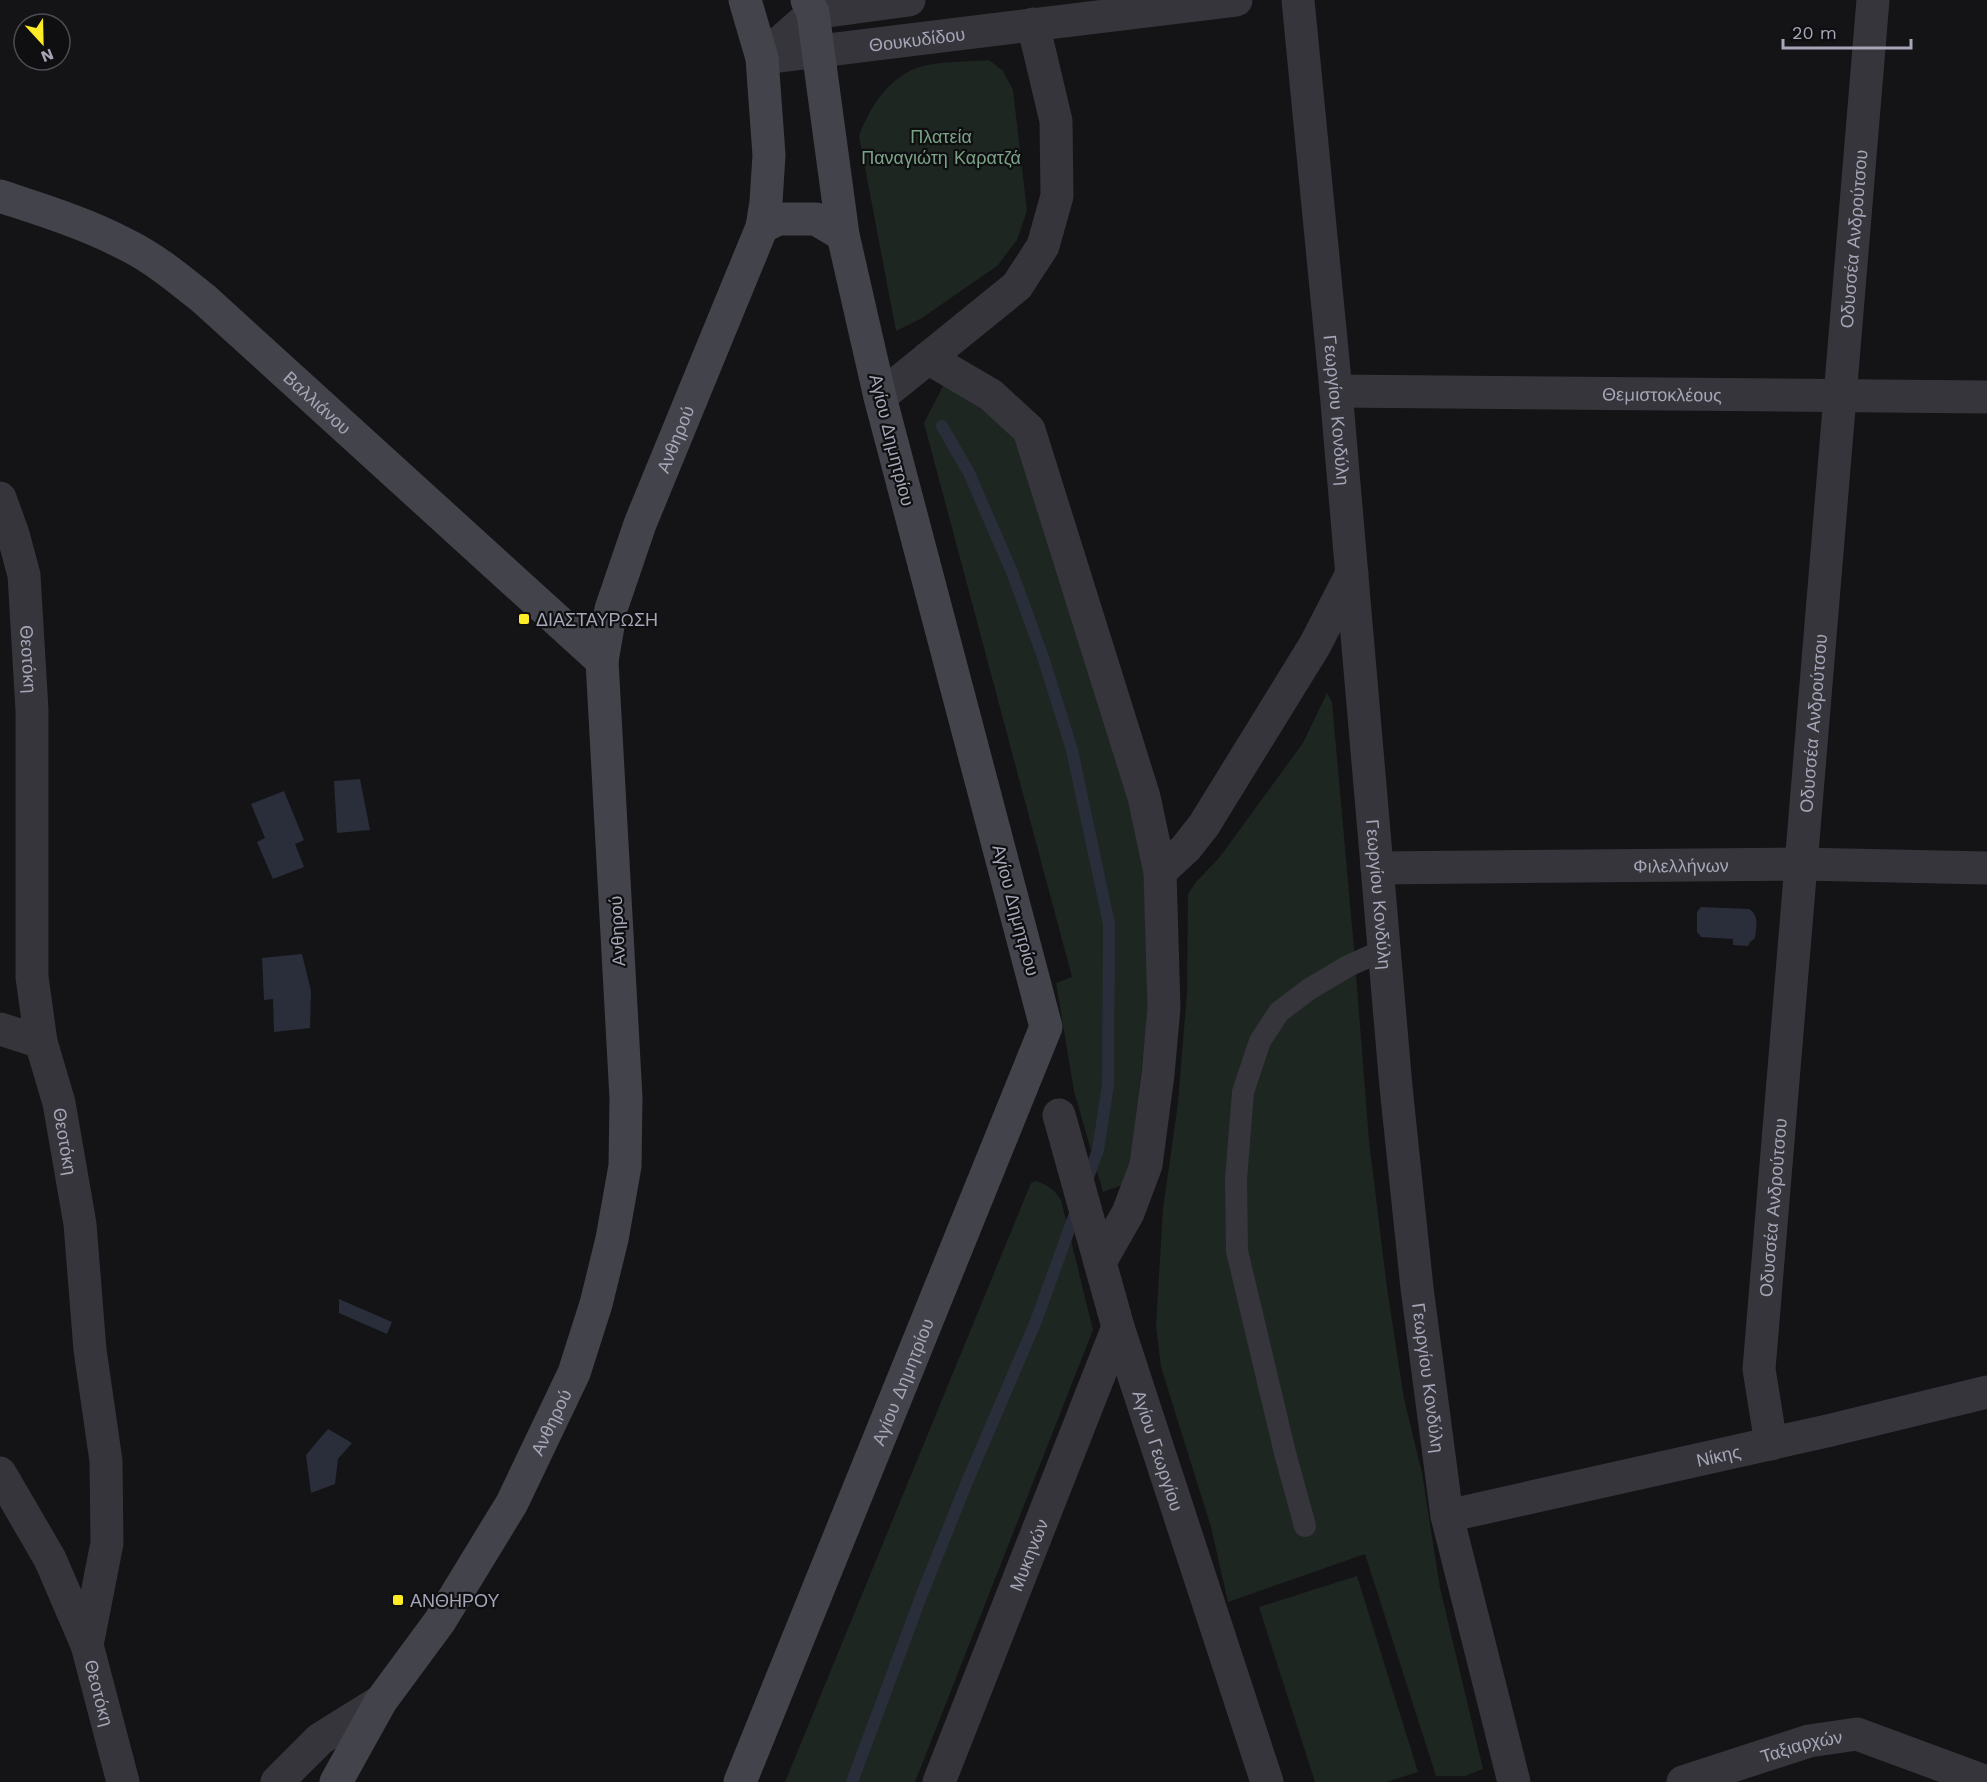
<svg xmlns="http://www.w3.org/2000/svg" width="1987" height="1782" font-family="'Work Sans',sans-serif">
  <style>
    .green { fill: #1e2621 }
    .water { fill: #292e3a }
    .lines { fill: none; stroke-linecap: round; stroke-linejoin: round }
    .stream { stroke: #292e3a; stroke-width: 12 }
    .lane { stroke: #35353b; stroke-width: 22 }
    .street { stroke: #35353b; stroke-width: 33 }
    .secondary { stroke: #43434b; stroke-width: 33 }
    .poi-dot { fill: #fceb25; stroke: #0f0f11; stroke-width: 2 }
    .labels { text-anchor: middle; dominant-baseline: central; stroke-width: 4.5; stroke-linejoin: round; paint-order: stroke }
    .street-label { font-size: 18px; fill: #a5a6b7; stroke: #0f0f11 }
    .park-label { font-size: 18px; fill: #7aa387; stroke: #0f0f11 }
    .poi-label { font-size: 18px; fill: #a5a6b7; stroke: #0f0f11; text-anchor: start }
  </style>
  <rect width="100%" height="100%" fill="#141416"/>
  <path class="green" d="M989,60L1003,71L1013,90L1027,211L1017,240L997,266L922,318L896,331L859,136C870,106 890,75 923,66C943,61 968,62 989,60Z
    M945,382L1020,436L1139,827L1145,860L1153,971L1128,1183L1103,1192L1074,1091L1056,983L1072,977L924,423Z
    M1327,693L1332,702L1354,949L1369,1141L1387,1288L1404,1399L1422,1473L1440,1588L1483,1769L1465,1776H1436L1365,1554L1228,1602L1211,1527L1161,1367L1156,1326L1163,1209L1178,1103L1187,993L1188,894L1196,882L1219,858L1303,743Z
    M1036,1181C1048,1185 1055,1190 1061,1200L1093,1330L915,1782H785L1031,1183Z
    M1357,1576L1418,1772L1386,1782H1315L1259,1607Z"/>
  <path class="water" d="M360,779L370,830L337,833L334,781Z
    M284,791L304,840L295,844L304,867L273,879L257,842L265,838L251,804Z
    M1701,907L1749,909C1760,916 1756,927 1755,938L1750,942L1748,946L1733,945V939L1701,937L1697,932V912Z
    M302,954L311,991L310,1028L274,1032L273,999L264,1000L262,958Z
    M339,1299L392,1322L387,1334L339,1313Z
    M328,1429L352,1443L338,1459L335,1484L311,1493L306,1455Z"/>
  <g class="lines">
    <path class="stream" d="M942,426L969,473L1012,572L1043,657L1072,750L1109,924L1108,1085L1098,1150L1086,1183
      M852,1782L922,1594L967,1482L1036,1321L1077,1208"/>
    <path class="lane" d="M1305,1526L1285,1453L1237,1251L1236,1180L1243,1092L1260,1041L1279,1012L1308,990L1348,966L1384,950"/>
    <g class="street">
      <path id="s1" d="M1298,0L1336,391L1396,1087L1417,1288L1447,1516L1514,1782"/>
      <path id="s2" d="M762,58L1236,0"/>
      <path d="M762,58L813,13L909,0"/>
      <path d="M928,358L991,395L1029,430L1144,797L1160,872L1164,1008L1158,1074L1146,1165L1128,1213L1100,1262"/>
      <path id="s3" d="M1336,391L1987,397"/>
      <path d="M880,397L1017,286L1043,246L1057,196L1056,121L1033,24"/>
      <path id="s4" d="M0,498L13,534L24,575L32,710V977L41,1042L59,1103L80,1224L90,1350L106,1461L107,1543L87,1645L123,1782"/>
      <path id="s5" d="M1377,868L1801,864L1987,868"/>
      <path d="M1160,872L1186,848L1204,825L1315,645L1352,573"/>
      <path d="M0,1029L41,1042"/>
      <path id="s6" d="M1059,1115L1118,1327L1267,1782"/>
      <path id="s7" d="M1771,1444L1759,1369L1873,0"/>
      <path d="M0,1473L50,1559L87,1645"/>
      <path id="s8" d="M1447,1516L1827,1431L1987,1392"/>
      <path d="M277,1782L320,1739L381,1701"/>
      <path id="s9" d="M939,1782L1118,1327"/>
      <path id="s10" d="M1683,1782L1809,1741L1857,1734L1987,1782"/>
    </g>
    <g class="secondary">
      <path id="s11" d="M0,196C42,210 85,223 125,244C154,258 179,279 204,299L602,661"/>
      <path d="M762,227L778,219H816L843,235"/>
      <path id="s12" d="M336,1782L381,1701L440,1621L512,1503L574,1373L596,1304L612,1239L625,1166L626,1098L602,661L611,609L640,524L762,227L766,202L769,155L765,100L762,58L745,0"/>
      <path id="s13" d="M740,1782L1046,1027L880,397L843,235L813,13L807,0"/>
    </g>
  </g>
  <g class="poi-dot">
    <rect x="518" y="613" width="12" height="12" rx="3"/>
    <rect x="392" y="1594" width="12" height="12" rx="3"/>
  </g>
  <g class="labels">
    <g class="street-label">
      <text stroke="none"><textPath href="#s2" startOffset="156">Θουκυδίδου</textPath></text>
      <text stroke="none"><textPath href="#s7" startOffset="1210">Οδυσσέα Ανδρούτσου</textPath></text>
      <text stroke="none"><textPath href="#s3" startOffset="326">Θεμιστοκλέους</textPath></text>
      <text stroke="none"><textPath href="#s11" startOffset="384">Βαλλιάνου</textPath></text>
      <text stroke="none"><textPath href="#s1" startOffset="412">Γεωργίου Κονδύλη</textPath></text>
      <text stroke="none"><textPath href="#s12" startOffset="1428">Ανθηρού</textPath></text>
      <text transform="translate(892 440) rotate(76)">Αγίου Δημητρίου</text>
      <text stroke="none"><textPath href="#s4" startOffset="165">Θεοτόκη</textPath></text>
      <text stroke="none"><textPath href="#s7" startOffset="724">Οδυσσέα Ανδρούτσου</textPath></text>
      <text stroke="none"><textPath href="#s5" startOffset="304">Φιλελλήνων</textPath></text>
      <text stroke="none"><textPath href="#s1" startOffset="898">Γεωργίου Κονδύλη</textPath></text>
      <text transform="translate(1016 910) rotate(75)">Αγίου Δημητρίου</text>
      <text transform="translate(617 931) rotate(-93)">Ανθηρού</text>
      <text stroke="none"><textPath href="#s4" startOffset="651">Θεοτόκη</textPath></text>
      <text stroke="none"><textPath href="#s7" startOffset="238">Οδυσσέα Ανδρούτσου</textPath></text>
      <text stroke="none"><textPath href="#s1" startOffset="1384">Γεωργίου Κονδύλη</textPath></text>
      <text stroke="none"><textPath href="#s13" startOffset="432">Αγίου Δημητρίου</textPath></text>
      <text stroke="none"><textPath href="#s12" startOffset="420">Ανθηρού</textPath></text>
      <text stroke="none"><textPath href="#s6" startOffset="350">Αγίου Γεωργίου</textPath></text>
      <text stroke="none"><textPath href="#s8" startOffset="278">Νίκης</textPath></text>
      <text stroke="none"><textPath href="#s9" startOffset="244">Μυκηνών</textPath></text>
      <text stroke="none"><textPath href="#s4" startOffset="1209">Θεοτόκη</textPath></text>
      <text stroke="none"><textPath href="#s10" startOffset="124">Ταξιαρχών</textPath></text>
    </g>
    <g class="park-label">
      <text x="941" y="136">Πλατεία<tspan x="941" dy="21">Παναγιώτη Καρατζά</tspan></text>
    </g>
    <g class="poi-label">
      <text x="536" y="619">ΔΙΑΣΤΑΥΡΩΣΗ</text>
      <text x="410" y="1600">ΑΝΘΗΡΟΥ</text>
    </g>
  </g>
  <g transform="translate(42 42) rotate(158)"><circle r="28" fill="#0f0f11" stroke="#4b4b53" stroke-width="1.5"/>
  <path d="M0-4.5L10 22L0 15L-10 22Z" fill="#fceb25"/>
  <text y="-9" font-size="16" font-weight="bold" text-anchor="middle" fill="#a5a6b7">N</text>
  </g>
  <path d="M1783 39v9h128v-9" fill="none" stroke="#a5a6b7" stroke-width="3"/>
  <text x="1792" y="39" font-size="18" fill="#a5a6b7" stroke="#0f0f11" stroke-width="4.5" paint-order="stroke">20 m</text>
</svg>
